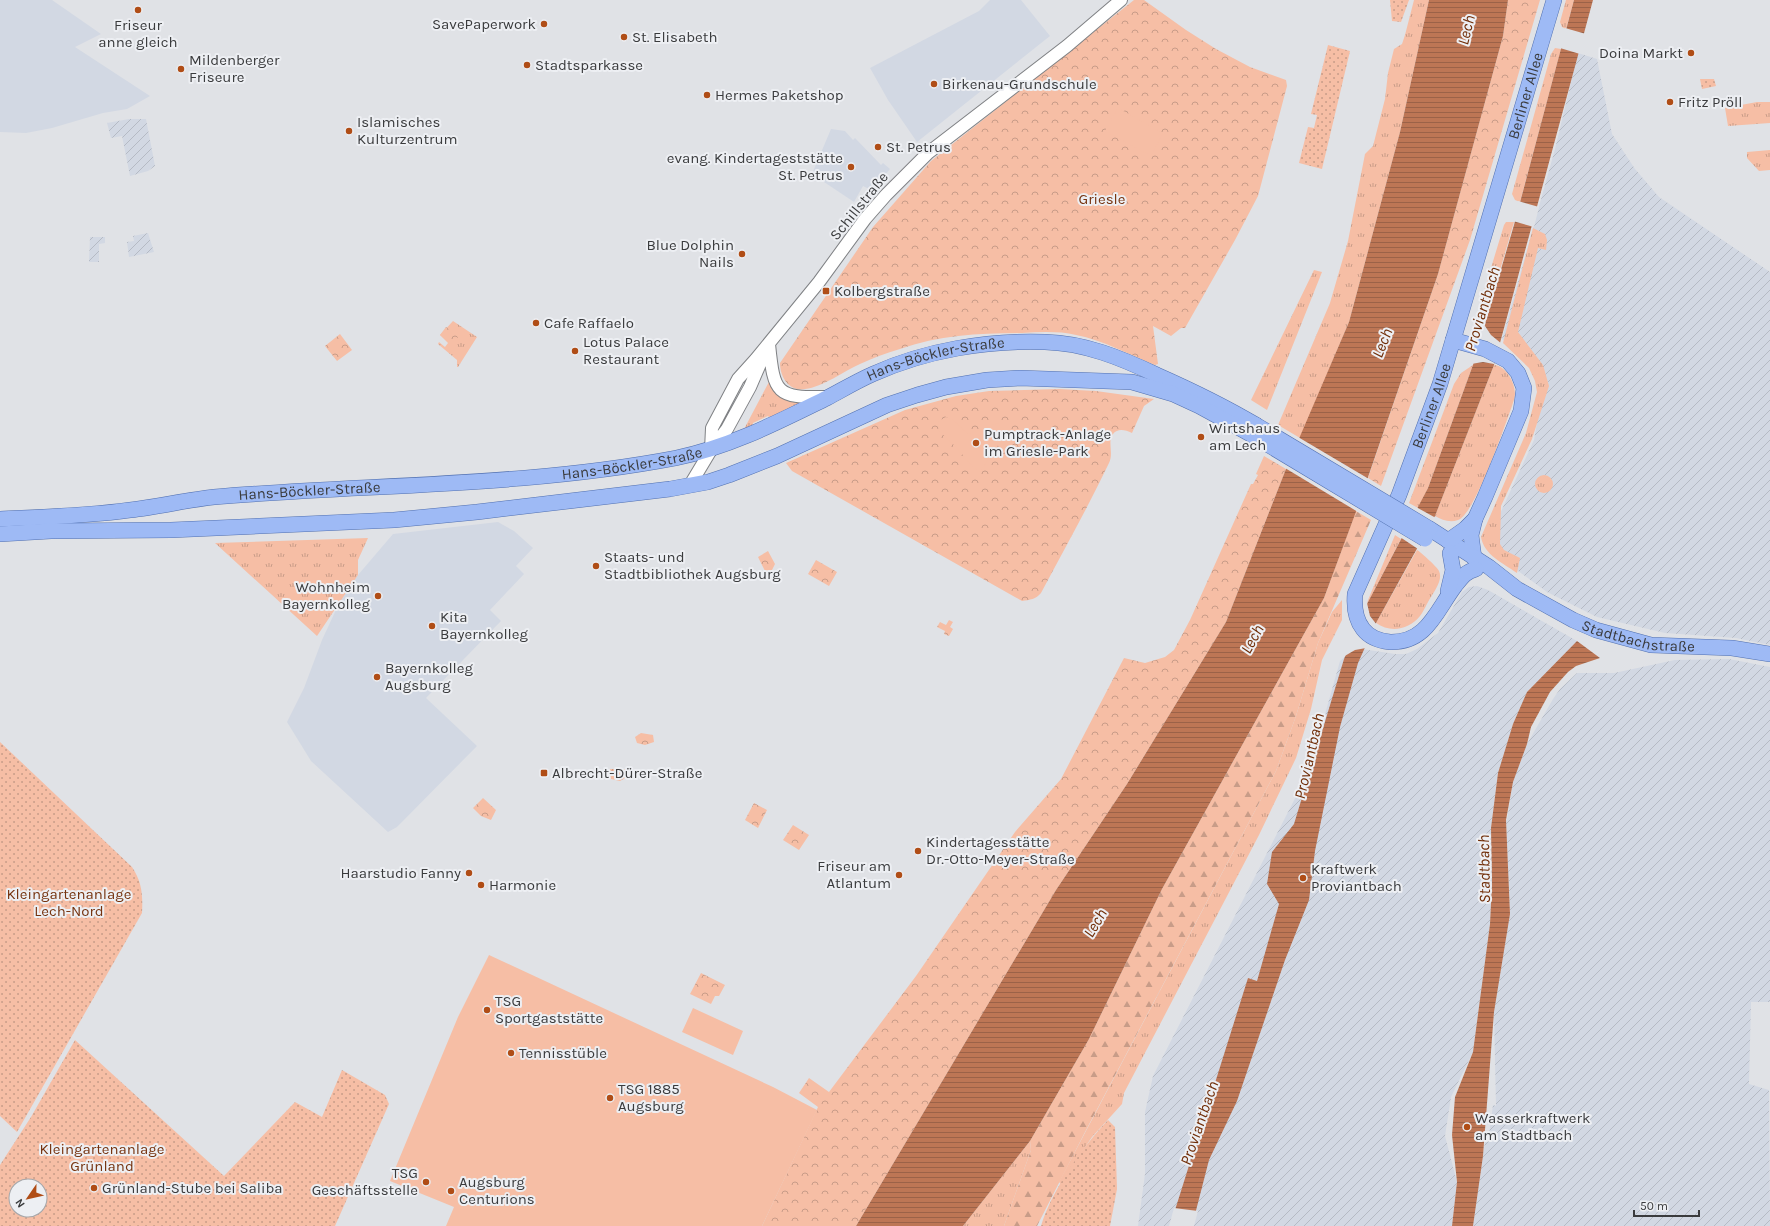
<svg xmlns="http://www.w3.org/2000/svg" width="1770" height="1226" font-family="Karla,sans-serif">
  <style>
    .built { fill: #d2d8e3 }
    .industrial { fill: url(#industrial-furrows) }
    .grass { fill: url(#grass-tufts) }
    .forest { fill: url(#forest-firs) }
    .park { fill: url(#park-crowns) }
    .garden { fill: url(#garden-dots); fill-rule: evenodd }
    .pitch { fill: #f6bea5 }
    .water { fill: url(#water-rules) }
    .pier { fill: #e0e2e6 }
    .lines { fill: none; stroke-linecap: round; stroke-linejoin: round }
    .minor-casing { stroke: #7f8184; stroke-width: 14 }
    .major-casing { stroke: #5170b0; stroke-width: 16 }
    .minor { stroke: #fff; stroke-width: 12 }
    .major { stroke: #9ebaf5; stroke-width: 15 }
    .major-bridge-casing { stroke: #5170b0; stroke-width: 16; stroke-linecap: butt }
    .major-bridge { stroke: #9ebaf5; stroke-width: 15 }
    .poi-dot { fill: #b04d16; stroke: #edeff3; stroke-width: 1.5 }
    .labels { text-anchor: middle; dominant-baseline: central; stroke-width: 4; stroke-linejoin: round; paint-order: stroke }
    .poi-label { font-size: 15px; fill: #3a3b3d; stroke: #edeff3; text-anchor: start }
    .street-label { font-size: 15px; fill: #3a3b3d; stroke: #edeff3 }
    .park-label { font-size: 15px; fill: #76330f; stroke: #edeff3 }
    .water-label { font-size: 16px; font-style: italic; fill: #702d07; stroke: #edeff3 }
  </style>
  <defs>
    <pattern id="industrial-furrows" width="10" height="10" patternUnits="userSpaceOnUse"><rect width="10" height="10" fill="#d2d8e3"/><path d="M-1 1l2-2M0 10L10 0M9 11l2-2" fill="none" stroke="#b5bac4"/></pattern>
    <pattern id="grass-tufts" width="24" height="20" patternUnits="userSpaceOnUse"><rect width="24" height="20" fill="#f6bea5"/><path d="M3 7l-1-3M5 7V3M7 7l1-3M15 17l-1-3M17 17v-4M19 17l1-3" fill="none" stroke="#c89c88"/></pattern>
    <pattern id="forest-firs" width="22" height="20" patternUnits="userSpaceOnUse"><rect width="22" height="20" fill="#f6bea5"/><path d="M5 1l3.5 6h-7zM16 11l3.5 6h-7z" fill="#c89c88"/></pattern>
    <pattern id="park-crowns" width="20" height="18" patternUnits="userSpaceOnUse"><rect width="20" height="18" fill="#f6bea5"/><path d="M2 6a3 3 0 1 1 6 0M12 15a3 3 0 1 1 6 0" fill="none" stroke="#c89c88"/></pattern>
    <pattern id="garden-dots" width="8" height="8" patternUnits="userSpaceOnUse"><rect width="8" height="8" fill="#f6bea5"/><path d="M2 2h.1M6 6h.1" fill="none" stroke="#c89c88" stroke-width="1.8" stroke-linecap="round"/></pattern>
    <pattern id="water-rules" width="6" height="5" patternUnits="userSpaceOnUse"><rect width="6" height="5" fill="#bd7655"/><path d="M0 2.5h6" fill="none" stroke="#9b6248"/></pattern>
  </defs>
  <rect width="100%" height="100%" fill="#e0e2e6"/>
  <path class="built" d="M0,0H52L101,34L75,47L150,96L127,109L103,113L52,128L26,133L0,132Z
    M990,0H1021L1050,36L917,142L888,100L870,68L979,11Z
    M831,129L845,131L853,140L855,138L881,165L883,163L890,169L879,182L875,179L869,189L863,186L854,202L812,174Z
    M498,522L514,531L533,548L516,566L524,574L490,610L501,621L426,698L477,746L397,827L388,832L311,761L287,722L304,688L322,640L341,599L358,575L393,534Z"/>
  <path class="industrial" d="M1578,53L1597,59L1612,134L1635,169L1659,197L1770,272V645L1736,638L1665,633L1597,617L1547,592L1503,560L1492,531L1534,440L1542,393L1534,366L1502,339L1555,149Z
    M129,119H146L155,166L148,171L130,176L122,136L111,138L107,123Z
    M148,233L154,252L129,257L127,242L134,241L133,236Z
    M90,237H105V243L99,244V262H89Z
    M1477,586L1488,590L1577,641L1527,692L1513,724L1498,773L1491,828L1492,883L1490,924L1473,1052L1451,1097L1445,1136L1457,1182L1452,1226H1138L1145,1174V1112L1153,1076L1309,771L1340,661L1347,655L1362,649L1395,654H1406L1417,649L1438,633L1462,592L1469,587Z
    M1729,659L1770,667V1002H1751L1749,1084L1769,1090L1770,1226H1473L1485,1142H1488L1493,1105L1496,1106L1494,1012L1510,914L1506,820H1507L1513,782L1527,744L1553,699L1560,689L1577,673H1614L1675,660Z"/>
  <path class="grass" d="M1414,0H1429L1400,132L1349,322L1300,438L1278,425L1330,303L1348,241L1365,154L1373,146L1385,99L1388,73L1394,49L1402,44L1405,35Z
    M1566,0H1574L1566,29L1562,27L1560,22Z
    M1555,48L1561,49L1520,202L1515,200L1512,194L1551,54Z
    M1757,102H1770V123L1728,126L1725,108Z
    M1770,150V170L1759,171L1747,158V152Z
    M1506,222H1514L1484,325L1480,310L1481,301L1504,225Z
    M1533,228L1545,234L1547,240L1546,250L1538,248L1518,332L1543,365L1549,386L1532,439L1501,506L1500,544L1504,550L1520,558L1517,573C1503,563 1484,555 1481,537L1526,433L1537,392L1535,381L1529,368L1503,343Z
    M1314,270L1322,272L1267,410L1251,400Z
    M453,321L477,337L458,367H457V360L438,344L439,342L445,347L448,343L440,335Z
    M1473,365L1428,488L1418,508L1409,503L1454,384L1461,373Z
    M1494,365C1506,366 1515,382 1515,394C1515,398 1513,402 1512,406C1505,425 1474,516 1458,520C1450,523 1442,520 1435,516Z
    M770,380L801,403L770,418L768,416L753,423L752,427L743,431Z
    M1535 484a9 9 0 1 1 18 0a9 9 0 1 1-18 0Z
    M1395,535L1401,539L1367,604L1368,600Z
    M368,538L358,560V575L317,636L215,543Z
    M1417,550C1421,552 1438,568 1439,571C1443,580 1435,590 1431,597C1427,603 1424,611 1420,616C1409,630 1390,633 1376,623Z
    M1342,600V620L1322,660L1311,709L1296,758L1259,835L1124,1093L1122,1104L1092,1137L1073,1165L1061,1184L1059,1182L1276,771L1296,716L1318,643L1332,612Z
    M1030,1141L1031,1150L1004,1226H963Z"/>
  <path class="forest" d="M1356,511L1371,520L1318,643L1296,716L1276,771L1084,1134L1037,1226H1004L1031,1150L1030,1141L1089,1039L1162,889L1324,598Z"/>
  <path class="park" d="M1134,0H1144L1186,30L1216,49L1250,67L1286,80L1287,86L1258,196L1235,240L1185,328H1181L1171,336L1153,326L1158,364L1155,365C1130,355 1103,340 1076,335C1059,331 1040,332 1022,333C981,333 939,335 900,349C886,353 873,358 860,364C844,371 823,387 805,389C789,392 780,377 780,363L873,227L931,161Z
    M1508,0H1540L1470,240L1381,486L1368,478L1438,274L1503,36Z
    M446,327L458,337L452,345L440,335Z
    M340,334L352,350L337,361L325,346Z
    M1059,389L1096,391L1154,399L1144,406L1132,433C1125,430 1118,428 1113,434C1107,441 1114,453 1109,463C1088,507 1064,550 1041,593C1036,599 1030,600 1022,601L792,471L786,463L905,410L956,396L989,391Z
    M1264,456L1286,469L1226,622L1127,784L1056,890L856,1226H762L818,1107L799,1093L809,1078L829,1092L916,976L1015,832L1061,779L1124,658L1145,663L1165,657L1174,650L1190,620L1251,484H1253L1258,475L1256,474Z
    M768,551L775,564L772,570L766,573L758,557Z
    M816,560L837,572L829,586L808,574Z
    M949,620L953,622L950,627L953,629L949,636L944,634L945,631L937,627L940,622L946,625Z
    M641,733L653,735L654,742L645,745L637,743L635,737Z
    M610,769H625L628,774L627,777L620,781L611,779L607,773Z
    M483,798L496,810L491,820L481,816L473,808Z
    M754,803L767,810L758,828L745,820Z
    M793,825L809,835L799,850L783,840Z
    M701,973L725,985L719,996H715L711,1004L690,994Z"/>
  <path class="garden" d="M1390,0H1409L1401,22L1392,21Z
    M1328,45L1350,51L1322,169L1299,163L1308,127L1314,128L1317,115L1311,114Z
    M1700,79H1714L1716,86L1702,89Z
    M0,742L132,867C142,882 143,895 142,913L17,1132L0,1116Z
    M75,1040L224,1176L295,1102L322,1117L342,1070L385,1095L389,1104L335,1226H0V1165L31,1117ZM16,1186H40V1210H16Z
    M1108,1120L1115,1127L1117,1189L1110,1226H1041C1053,1188 1081,1149 1108,1120Z"/>
  <path class="pitch" d="M1118,108L1163,133L1151,156L1105,131Z
    M946,417L952,419L968,434L998,423L1000,427L1004,429L1003,438L980,472L972,466L956,447L939,431L938,426L939,421Z
    M489,955L773,1087L817,1110L762,1226H446L454,1207L390,1181L458,1017Z
    M693,1008L743,1031L733,1055L682,1032Z"/>
  <path class="water" d="M1429,0H1508L1503,36L1438,274L1357,509L1324,598L1162,889L1089,1039L1030,1141L963,1226H856L1056,890L1127,784L1226,622L1286,469L1349,322L1400,132Z
    M1574,0H1593L1494,365L1435,516L1376,623L1358,663L1340,727L1315,851L1309,900L1285,960L1237,1101L1209,1160L1192,1226H1170L1248,978L1257,981L1279,904L1267,884L1272,852L1294,824L1344,659L1367,604L1428,488L1473,365L1514,225Z
    M1577,641L1600,658L1576,666L1568,672L1550,692L1531,727L1527,744L1513,782L1506,820L1510,914L1494,1012L1483,1156L1473,1226H1452L1457,1182L1452,1135L1455,1097L1473,1052L1490,924L1492,883L1491,828L1498,773L1513,724L1527,692Z"/>
  <path class="pier" d="M1565,28L1586,34L1580,54L1560,48Z
    M1518,201L1539,207L1534,227L1513,221Z
    M1483,323L1491,335L1502,344L1494,364L1483,362L1471,364Z
    M1298,437L1369,479L1358,512L1285,468Z
    M1416,507L1436,518L1418,549L1400,537Z
    M1365,603H1367L1370,616L1377,625L1366,648L1355,650L1343,657Z
    M1174,1208L1198,1211L1194,1226H1169Z"/>
  <g class="lines">
    <defs>
      <path id="minor" d="M769,344C774,394 776,398 827,397
        M711,450L712,428L738,379L756,359L819,282L865,219L886,195L928,153L1067,46L1121,0
        M690,485L711,450L727,429L750,387L763,357"/>
      <g id="major">
        <path d="M1453,340L1485,349L1508,361L1518,373L1524,388L1521,411L1485,497L1475,519L1471,535L1474,558"/>
        <path id="s1" d="M0,519C43,517 87,516 130,510C158,507 186,500 214,497C368,484 524,487 676,458C730,447 778,422 827,398C842,390 857,381 873,374C926,350 988,340 1045,342C1085,343 1121,358 1157,375C1191,390 1224,406 1256,425"/>
        <path id="s2" d="M1430,529L1489,567L1517,589L1573,620L1596,630L1651,645L1732,648L1770,654"/>
        <path d="M0,534L51,531L171,530L394,520L477,512L670,489L708,482L729,475L777,456L887,405L917,395L946,387L987,380L1020,378L1132,382L1173,394L1199,406L1252,435"/>
        <path d="M1448,541L1465,529L1475,519"/>
        <path id="s3" d="M1476,569C1465,572 1462,577 1455,586C1436,611 1427,643 1390,642C1380,641 1369,637 1363,629C1355,619 1354,606 1355,594L1399,495L1440,384L1554,0"/>
        <path d="M1448,591L1453,570L1450,553"/>
      </g>
    </defs>
    <use href="#minor" class="minor-casing"/>
    <use href="#major" class="major-casing"/>
    <use href="#minor" class="minor"/>
    <use href="#major" class="major"/>
    <defs>
      <path id="major-bridge" d="M1256,425L1430,529
        M1252,435L1425,539"/>
    </defs>
    <use href="#major-bridge" class="major-bridge-casing"/>
    <use href="#major-bridge" class="major-bridge"/>
  </g>
  <g class="poi-dot">
    <circle cx="138" cy="10" r="4"/>
    <circle cx="544" cy="24" r="4"/>
    <circle cx="624" cy="37" r="4"/>
    <circle cx="1691" cy="53" r="4"/>
    <circle cx="527" cy="65" r="4"/>
    <circle cx="181" cy="69" r="4"/>
    <circle cx="934" cy="84" r="4"/>
    <circle cx="707" cy="95" r="4"/>
    <circle cx="1670" cy="102" r="4"/>
    <circle cx="349" cy="131" r="4"/>
    <circle cx="878" cy="147" r="4"/>
    <circle cx="851" cy="167" r="4"/>
    <circle cx="742" cy="254" r="4"/>
    <rect x="822" y="287" width="8" height="8" rx="2"/>
    <circle cx="536" cy="323" r="4"/>
    <circle cx="575" cy="351" r="4"/>
    <circle cx="1201" cy="437" r="4"/>
    <circle cx="976" cy="443" r="4"/>
    <circle cx="596" cy="566" r="4"/>
    <circle cx="378" cy="596" r="4"/>
    <circle cx="432" cy="626" r="4"/>
    <circle cx="377" cy="677" r="4"/>
    <rect x="540" y="769" width="8" height="8" rx="2"/>
    <circle cx="918" cy="851" r="4"/>
    <circle cx="469" cy="873" r="4"/>
    <circle cx="899" cy="875" r="4"/>
    <circle cx="1303" cy="878" r="4"/>
    <circle cx="481" cy="885" r="4"/>
    <circle cx="487" cy="1010" r="4"/>
    <circle cx="511" cy="1053" r="4"/>
    <circle cx="610" cy="1098" r="4"/>
    <circle cx="1467" cy="1127" r="4"/>
    <circle cx="426" cy="1182" r="4"/>
    <circle cx="94" cy="1188" r="4"/>
    <circle cx="451" cy="1191" r="4"/>
  </g>
  <g class="labels">
    <g class="poi-label">
      <text x="536" y="24" text-anchor="end">SavePaperwork</text>
      <text x="138" y="25" text-anchor="middle">Friseur<tspan x="138" dy="17">anne gleich</tspan></text>
      <text x="632" y="37">St. Elisabeth</text>
      <text x="1683" y="53" text-anchor="end">Doina Markt</text>
      <text x="189" y="60">Mildenberger<tspan x="189" dy="17">Friseure</tspan></text>
      <text x="535" y="65">Stadtsparkasse</text>
      <text x="942" y="84">Birkenau-Grundschule</text>
      <text x="715" y="95">Hermes Paketshop</text>
      <text x="1678" y="102">Fritz Pröll</text>
      <text x="357" y="122">Islamisches<tspan x="357" dy="17">Kulturzentrum</tspan></text>
      <text x="886" y="147">St. Petrus</text>
      <text x="843" y="158" text-anchor="end">evang. Kindertageststätte<tspan x="843" dy="17">St. Petrus</tspan></text>
      <text x="734" y="245" text-anchor="end">Blue Dolphin<tspan x="734" dy="17">Nails</tspan></text>
      <text x="834" y="291">Kolbergstraße</text>
      <text x="544" y="323">Cafe Raffaelo</text>
      <text x="583" y="342">Lotus Palace<tspan x="583" dy="17">Restaurant</tspan></text>
      <text x="1209" y="428">Wirtshaus<tspan x="1209" dy="17">am Lech</tspan></text>
      <text x="984" y="434">Pumptrack-Anlage<tspan x="984" dy="17">im Griesle-Park</tspan></text>
      <text x="604" y="557">Staats- und<tspan x="604" dy="17">Stadtbibliothek Augsburg</tspan></text>
      <text x="370" y="587" text-anchor="end">Wohnheim<tspan x="370" dy="17">Bayernkolleg</tspan></text>
      <text x="440" y="617">Kita<tspan x="440" dy="17">Bayernkolleg</tspan></text>
      <text x="385" y="668">Bayernkolleg<tspan x="385" dy="17">Augsburg</tspan></text>
      <text x="552" y="773">Albrecht-Dürer-Straße</text>
      <text x="926" y="842">Kindertagesstätte<tspan x="926" dy="17">Dr.-Otto-Meyer-Straße</tspan></text>
      <text x="891" y="866" text-anchor="end">Friseur am<tspan x="891" dy="17">Atlantum</tspan></text>
      <text x="1311" y="869">Kraftwerk<tspan x="1311" dy="17">Proviantbach</tspan></text>
      <text x="461" y="873" text-anchor="end">Haarstudio Fanny</text>
      <text x="489" y="885">Harmonie</text>
      <text x="495" y="1001">TSG<tspan x="495" dy="17">Sportgaststätte</tspan></text>
      <text x="519" y="1053">Tennisstüble</text>
      <text x="618" y="1089">TSG 1885<tspan x="618" dy="17">Augsburg</tspan></text>
      <text x="1475" y="1118">Wasserkraftwerk<tspan x="1475" dy="17">am Stadtbach</tspan></text>
      <text x="418" y="1173" text-anchor="end">TSG<tspan x="418" dy="17">Geschäftsstelle</tspan></text>
      <text x="459" y="1182">Augsburg<tspan x="459" dy="17">Centurions</tspan></text>
      <text x="102" y="1188">Grünland-Stube bei Saliba</text>
    </g>
    <g class="street-label">
      <text stroke="none"><textPath href="#s3" startOffset="713">Berliner Allee</textPath></text>
      <text transform="translate(859 206) rotate(-51)">Schillstraße</text>
      <text stroke="none"><textPath href="#s1" startOffset="959">Hans-Böckler-Straße</textPath></text>
      <text stroke="none"><textPath href="#s3" startOffset="389">Berliner Allee</textPath></text>
      <text stroke="none"><textPath href="#s1" startOffset="635">Hans-Böckler-Straße</textPath></text>
      <text stroke="none"><textPath href="#s1" startOffset="311">Hans-Böckler-Straße</textPath></text>
      <text stroke="none"><textPath href="#s2" startOffset="238">Stadtbachstraße</textPath></text>
    </g>
    <g class="park-label">
      <text x="1102" y="199">Griesle</text>
      <text x="69" y="894">Kleingartenanlage<tspan x="69" dy="17">Lech-Nord</tspan></text>
      <text x="102" y="1149">Kleingartenanlage<tspan x="102" dy="17">Grünland</tspan></text>
    </g>
    <g class="water-label">
      <text transform="translate(1466 30) rotate(-76)">Lech</text>
      <text transform="translate(1482 309) rotate(-73)">Proviantbach</text>
      <text transform="translate(1382 343) rotate(-68)">Lech</text>
      <text transform="translate(1252 639) rotate(-61)">Lech</text>
      <text transform="translate(1309 756) rotate(-77)">Proviantbach</text>
      <text transform="translate(1484 869) rotate(-91)">Stadtbach</text>
      <text transform="translate(1095 923) rotate(-59)">Lech</text>
      <text transform="translate(1199 1123) rotate(-71)">Proviantbach</text>
    </g>
  </g>
  <g transform="translate(28 1198) rotate(236)"><circle r="19" fill="#edeff3" stroke="#a5a7aa"/>
  <path d="M0-3L7 15L0 10L-7 15Z" fill="#b04d16"/>
  <text y="-6" font-size="11" font-weight="bold" text-anchor="middle" fill="#3a3b3d">N</text>
  </g>
  <path d="M1634 1210v6h65v-6" fill="none" stroke="#3a3b3d" stroke-width="2"/>
  <text x="1640" y="1210" font-size="12" fill="#3a3b3d" stroke="#edeff3" stroke-width="3" paint-order="stroke">50 m</text>
</svg>
